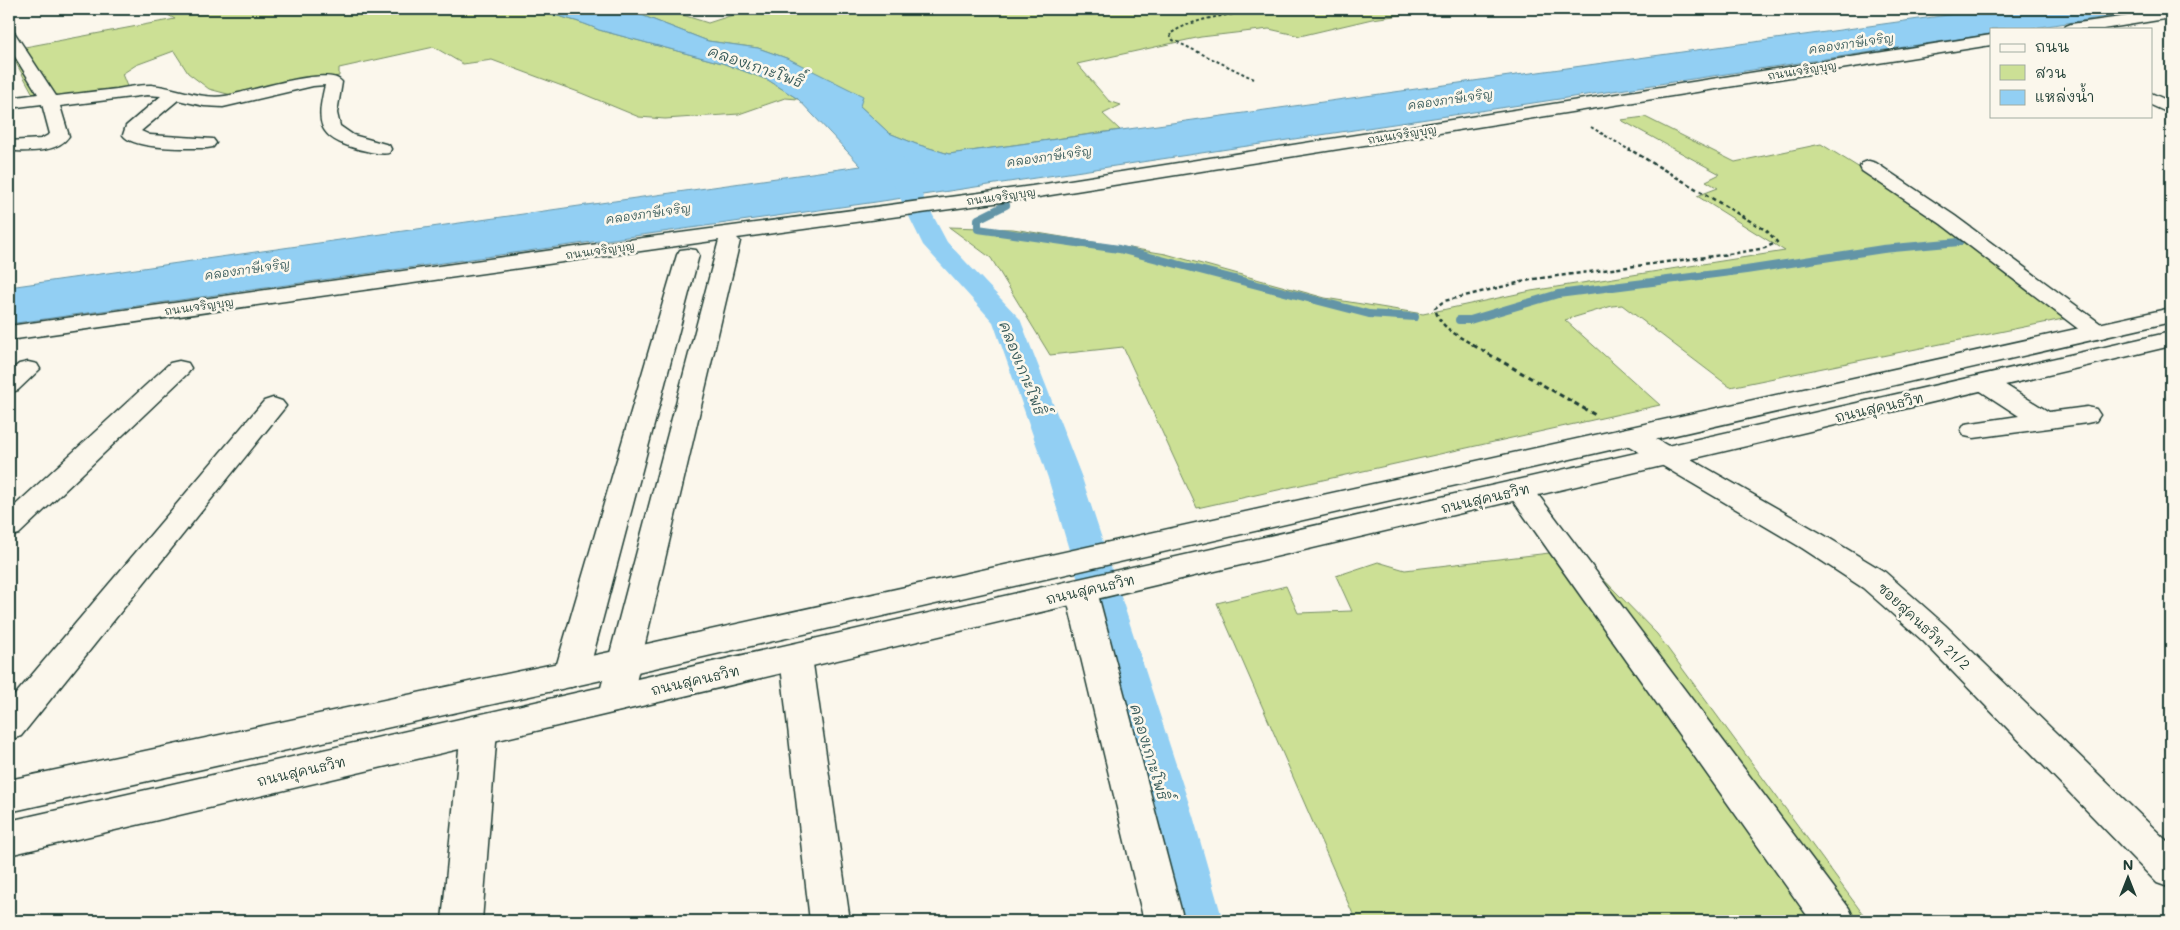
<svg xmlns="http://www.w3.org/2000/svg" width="2180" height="930" font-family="Mali,'Playpen Sans Thai',sans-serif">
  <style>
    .green { fill: #cce095; stroke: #768e64 }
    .water { fill: #92cff3; stroke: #6495a7 }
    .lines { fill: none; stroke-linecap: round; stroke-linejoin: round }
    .stream { stroke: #6495a7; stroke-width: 8 }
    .canal { fill: #92cff3; fill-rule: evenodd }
    .minor-casing { stroke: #1f3d34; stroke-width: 3 }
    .major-casing { stroke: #1f3d34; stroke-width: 3 }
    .path-far2 { stroke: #1f3d34; stroke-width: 2; stroke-dasharray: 3 2.5; stroke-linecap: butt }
    .path-far1 { stroke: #1f3d34; stroke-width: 2.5; stroke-dasharray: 4 3; stroke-linecap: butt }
    .path { stroke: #1f3d34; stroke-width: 3; stroke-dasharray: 5 4; stroke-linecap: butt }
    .minor { fill: #fbf7ec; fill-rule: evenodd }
    .major { fill: #fbf7ec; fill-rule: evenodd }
    .labels { text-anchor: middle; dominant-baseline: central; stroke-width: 5; stroke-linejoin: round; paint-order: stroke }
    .far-street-label { font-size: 11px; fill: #1f3d34; stroke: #fbf7ec }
    .far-water-label { font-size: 12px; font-style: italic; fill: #365a5a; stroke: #fbf7ec }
    .street-label { font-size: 14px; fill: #1f3d34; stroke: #fbf7ec }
    .water-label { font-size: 15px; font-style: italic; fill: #365a5a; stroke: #fbf7ec }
  </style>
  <rect width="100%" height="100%" fill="#fbf7ec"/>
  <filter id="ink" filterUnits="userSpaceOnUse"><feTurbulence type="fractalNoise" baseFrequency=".02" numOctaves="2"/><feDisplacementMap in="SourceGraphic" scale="10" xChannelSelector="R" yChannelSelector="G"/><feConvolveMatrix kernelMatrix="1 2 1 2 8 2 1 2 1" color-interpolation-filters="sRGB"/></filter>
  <g filter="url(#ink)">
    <path class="green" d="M157,9H536C557,17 579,20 599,30L722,63L768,80L798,99L785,98L739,114L665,119L639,117L581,93L492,60L463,64L434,47L339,68V76L235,96L209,89L188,73L174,51L136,65L122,74L128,89L39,105L9,50L175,19Z
      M616,9H664L708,23L751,9H1445L1372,19L1300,36L1269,29L1201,37L1077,64L1109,101L1121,105L1103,114L1120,130L949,154L916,144L889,133L860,106L823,78L789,59L758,48L708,41L641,15Z
      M1645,117L1735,162L1821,144L1876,178L1950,229L2068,318L1730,387L1622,305L1612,306L1565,320L1660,405L1197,508L1123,347L1050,355L991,258L949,227L1013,229L1166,254L1325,298L1423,314L1531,291L1785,251L1697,196L1718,188L1706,181L1720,174L1621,120Z
      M1575,550L1657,634L1868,921H1356L1217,603L1286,586L1298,613L1352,611L1336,576L1378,562L1405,570Z"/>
    <path class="water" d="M536,9H616L641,15L708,41L758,48L789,59L863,96L860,106L889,133L916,144L949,154L1991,9H2160L2027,29H1991V34L876,202L9,324V287L861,166L798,99L768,80L722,63L599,30C579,20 557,17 536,9Z"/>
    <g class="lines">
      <path class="stream" d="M1006,205L978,219V229L1119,249L1369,314L1415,317
        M1459,320H1470L1558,294L1746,270L1883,249L1959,242"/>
      <path class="canal" d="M890,148L898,150L901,155L947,242L1020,319L1082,478L1193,816L1223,921H1173L1147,816L1048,478L993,322L923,245L879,155L882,150Z"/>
      <defs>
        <path id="minor" d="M2171,10V18L2103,29H2064L2066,26L2071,24Z
          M9,30L14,32L56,96C76,94 97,91 117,89C128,87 140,85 151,85C175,87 202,100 225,96C246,93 330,64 342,82L337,113L340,126L353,135L389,145L391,149L389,153C379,155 368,151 358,149C317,138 316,123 325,85L313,86L223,107L204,106L178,100L141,131L150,135L213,139L216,143L213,147L207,148C189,148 133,150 123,135L126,126L161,96L147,95L60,106L69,136C57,154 27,151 9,151V141L41,139L50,134L42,104L9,108V98L38,94L9,47Z
          M1991,35V45L1032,198L737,238L740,241L632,699L627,708L615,712L603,708L598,699L719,240L9,340V326L553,250L1032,186Z
          M2151,93L2171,102V114L2151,105Z
          M1869,161L1876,163L1955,216L2105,327L2109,332L2105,337L2097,339L2089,337L1941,224L1862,171L1860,167L1862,163Z
          M688,249L696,250L699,255L588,674L583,683L571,687L559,683L554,674L677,255L680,250Z
          M179,361L188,363L191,368L188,373L19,534L9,537V511L170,363Z
          M28,362L37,364L40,369L18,390L9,393V372L19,364Z
          M1985,375L1994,378L2049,412L2087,407L2096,409L2100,415L2096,421L2087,423L1974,438L1965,436L1961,430L1965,424L2019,416L1976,388L1972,383L1976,378Z
          M273,398L282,401L286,406L282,411L21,736L9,740V702L264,401Z
          M1633,429L1642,431L1822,534L1885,572L1945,625L2171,845V888L2157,883L1923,641L1863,588L1802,548L1624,443L1620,437L1624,431Z
          M1520,481L1530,484L1849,908L1855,921H1811L1510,496L1506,490L1510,484Z
          M1081,580L1092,583L1097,591L1184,921H1144L1065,591L1070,583Z
          M796,645L808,648L812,657L850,921H810L780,657L784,648Z
          M479,716L491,720L497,730L482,921H442L461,730L467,720Z"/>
        <path id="major" d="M2171,308V322L624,675L9,812V780L624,649Z
          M2171,332V346L9,855V821Z"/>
      </defs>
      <use href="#minor" class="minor-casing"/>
      <use href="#major" class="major-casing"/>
      <path class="path-far2" d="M1254,79L1173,40L1170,34C1203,11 1260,13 1300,9
        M1591,127L1631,151"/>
      <path class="path-far1" d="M1475,346C1459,336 1439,328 1435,308L1444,301L1534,279L1737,253L1765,248L1777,242L1767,231L1629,149"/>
      <path class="path" d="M1473,345L1597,416"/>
      <use href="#minor" class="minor"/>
      <use href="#major" class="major"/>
    </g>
  </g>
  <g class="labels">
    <g class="far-street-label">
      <text transform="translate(1802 70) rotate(-9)">ถนนเจริญบุญ</text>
      <text transform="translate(1402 134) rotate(-9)">ถนนเจริญบุญ</text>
      <text transform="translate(1001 196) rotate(-8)">ถนนเจริญบุญ</text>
      <text transform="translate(600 250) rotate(-8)">ถนนเจริญบุญ</text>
      <text transform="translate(199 306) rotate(-8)">ถนนเจริญบุญ</text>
    </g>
    <g class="far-water-label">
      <text transform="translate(1851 43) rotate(-8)">คลองภาษีเจริญ</text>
      <text transform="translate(1450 99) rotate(-8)">คลองภาษีเจริญ</text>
      <text transform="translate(1049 156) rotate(-8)">คลองภาษีเจริญ</text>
      <text transform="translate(648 213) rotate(-8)">คลองภาษีเจริญ</text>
      <text transform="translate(247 269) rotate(-8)">คลองภาษีเจริญ</text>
    </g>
    <g class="street-label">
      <text transform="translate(1879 407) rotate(-13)">ถนนสุคนธวิท</text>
      <text transform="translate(1485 498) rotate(-13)">ถนนสุคนธวิท</text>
      <text transform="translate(1090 589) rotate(-13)">ถนนสุคนธวิท</text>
      <text transform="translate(1924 626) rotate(43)">ซอยสุคนธวิท 21/2</text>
      <text transform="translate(695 680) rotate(-13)">ถนนสุคนธวิท</text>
      <text transform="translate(301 771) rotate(-13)">ถนนสุคนธวิท</text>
    </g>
    <g class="water-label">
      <text transform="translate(756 66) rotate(19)">คลองเกาะโพธิ์</text>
      <text transform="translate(1023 368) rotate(68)">คลองเกาะโพธิ์</text>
      <text transform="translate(1150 752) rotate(73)">คลองเกาะโพธิ์</text>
    </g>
  </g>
  <rect width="2180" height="930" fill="none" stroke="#fbf7ec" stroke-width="30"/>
  <rect x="15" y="15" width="2150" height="900" fill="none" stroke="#1f3d34" stroke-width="2" filter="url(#ink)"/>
  <rect x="1990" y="28" width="162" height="90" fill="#fbf7ec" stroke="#a3ada2"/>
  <rect x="2000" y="44" width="25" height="8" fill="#fbf7ec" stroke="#a3ada2"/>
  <text x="2035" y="52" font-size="15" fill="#1f3d34">ถนน</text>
  <rect x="2000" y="65" width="25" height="15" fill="#cce095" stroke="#a3ada2"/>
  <text x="2035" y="78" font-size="15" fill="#1f3d34">สวน</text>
  <rect x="2000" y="90" width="25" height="15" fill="#92cff3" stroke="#a3ada2"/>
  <text x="2035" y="102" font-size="15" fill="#1f3d34">แหล่งน้ำ</text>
  <g transform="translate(2128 878)" stroke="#fbf7ec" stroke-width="4" paint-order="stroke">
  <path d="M0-4L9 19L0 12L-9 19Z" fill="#1f3d34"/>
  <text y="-8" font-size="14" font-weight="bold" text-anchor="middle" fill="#1f3d34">N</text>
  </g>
</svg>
